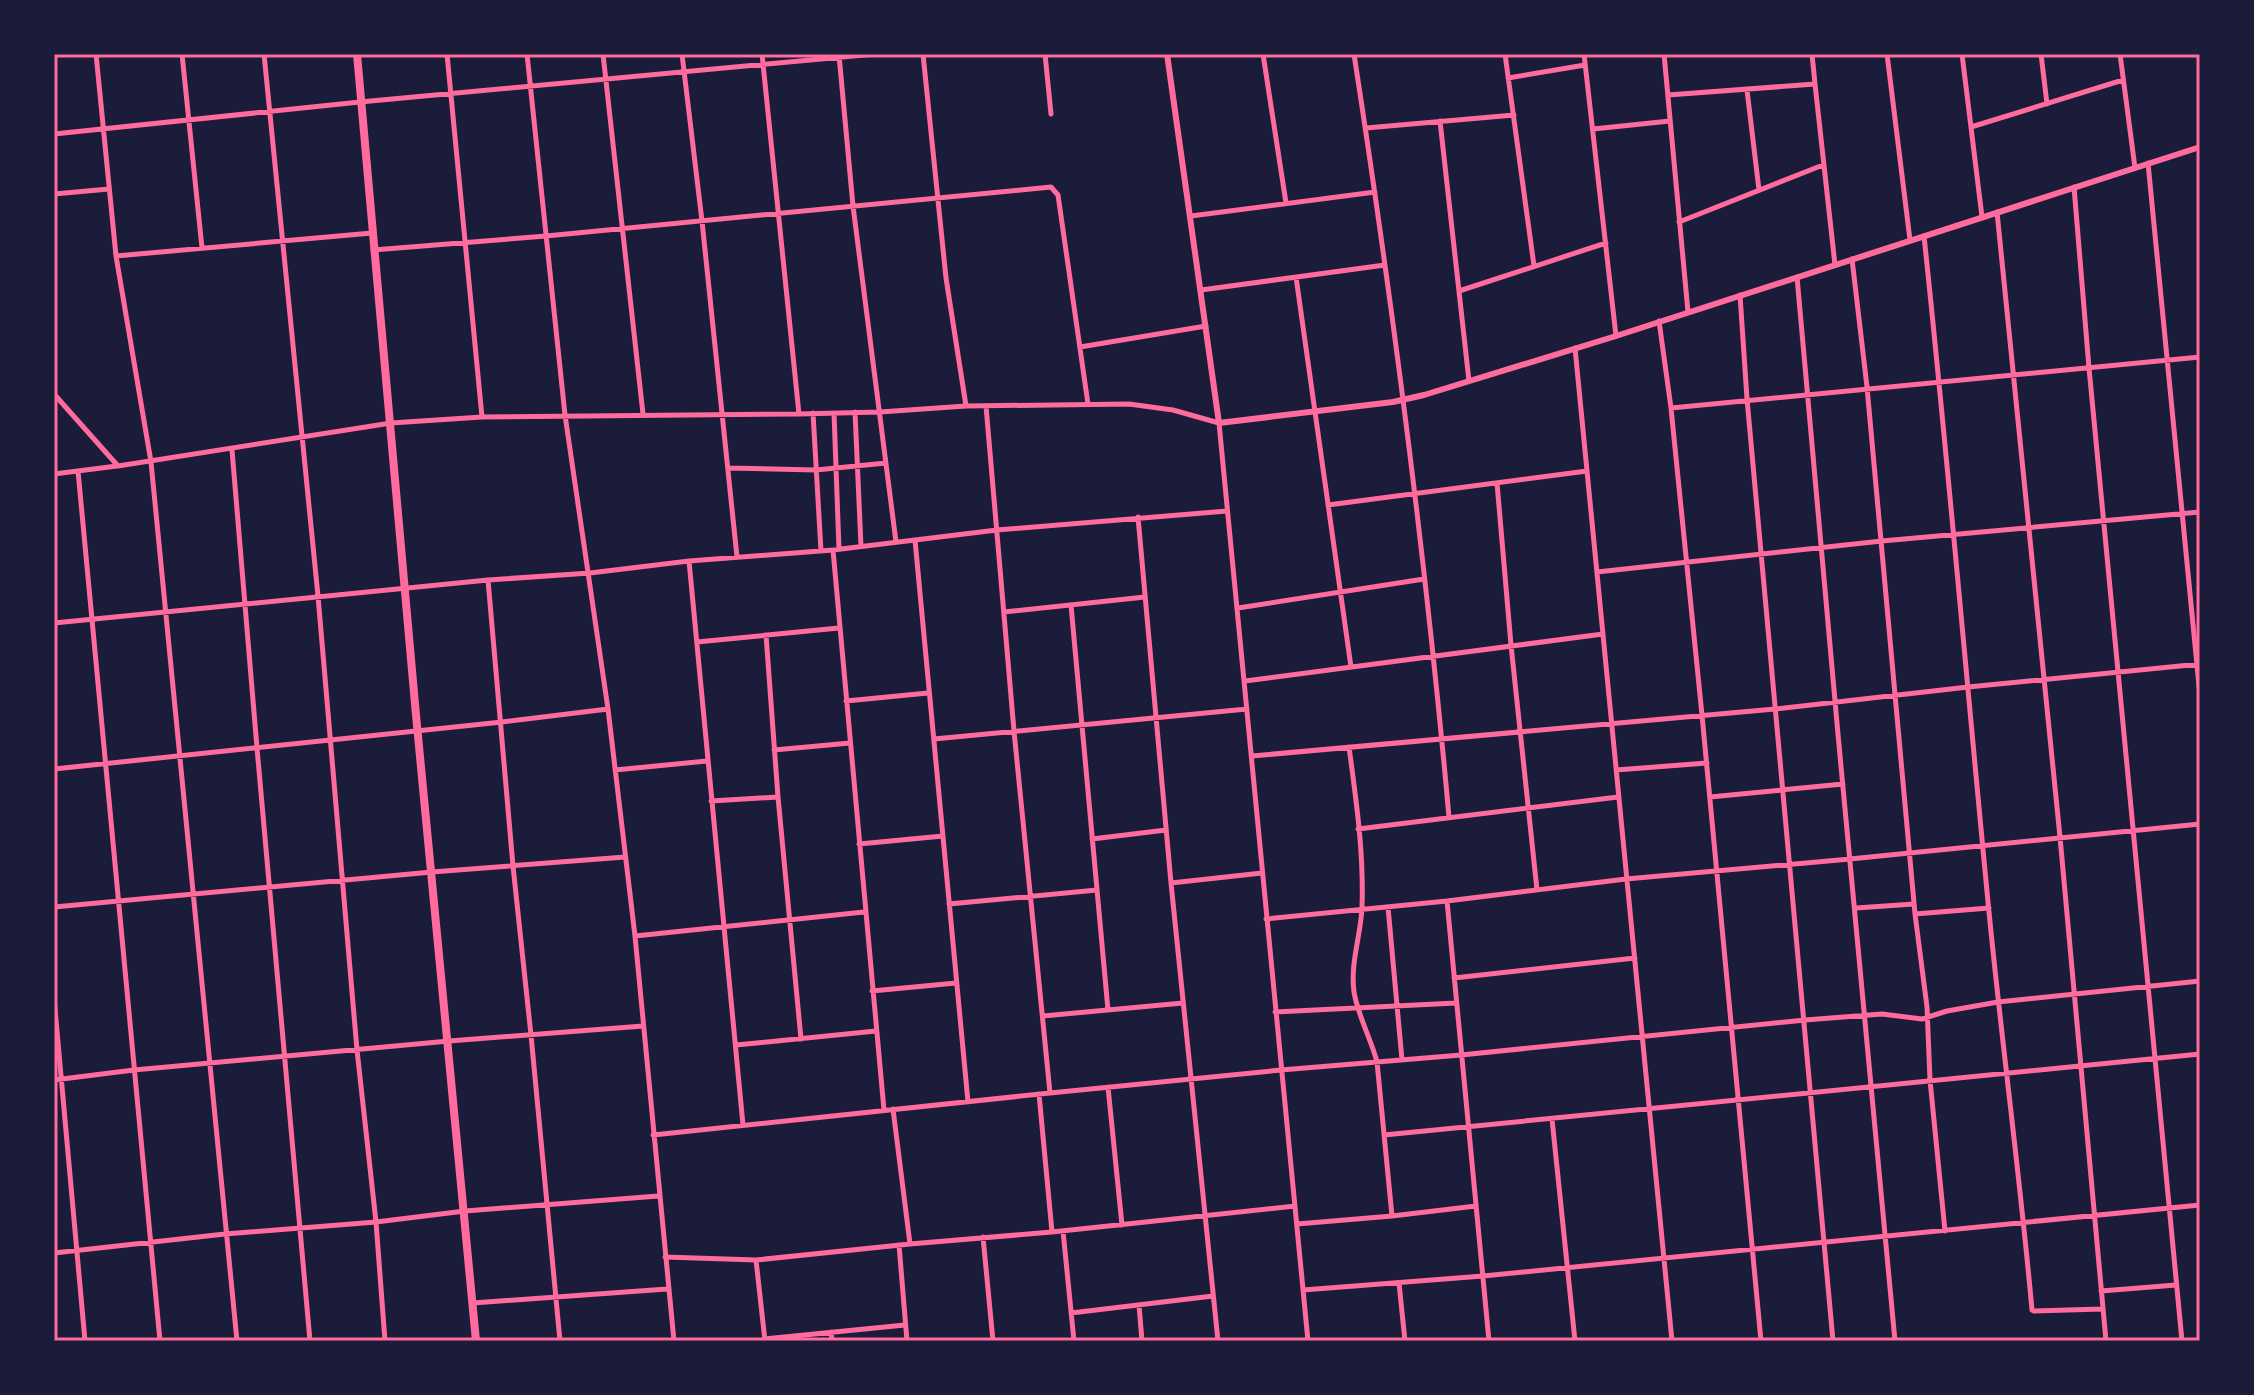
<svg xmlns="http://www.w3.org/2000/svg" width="2254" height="1395" font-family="Figtree,sans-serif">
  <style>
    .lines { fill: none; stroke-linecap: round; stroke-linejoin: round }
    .minor { stroke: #ff6b9d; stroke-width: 5 }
    .tertiary { stroke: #ff6b9d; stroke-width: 6 }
    .primary { stroke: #ff6b9d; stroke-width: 8 }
    .neatline { fill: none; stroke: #ff6b9d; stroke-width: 3 }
  </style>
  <rect width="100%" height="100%" fill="#1b1b3a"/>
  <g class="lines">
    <path class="minor" d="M96,54L116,256L151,462L237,1341
      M182,54L202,248
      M264,54L318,596L357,1050L376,1222L385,1341
      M447,54L482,417
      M527,54L565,415L608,709L635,936L674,1341
      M603,54L643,414
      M682,54L702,221L737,557
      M762,54L799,414
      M923,54L946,278L966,406
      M1045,54L1051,114
      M1263,54L1286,203
      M1354,54C1393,307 1426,562 1449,817
      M1505,54L1534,266
      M1584,54L1616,336
      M1664,54L1688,312
      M1812,54L1815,84
      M1887,54L1910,240
      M1962,54L1982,217
      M2041,54L2047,104
      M2120,54L2135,168
      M839,55L853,206L896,542
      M1508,78L1585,65
      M1747,90L1759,190
      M1668,95L1815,84L1835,265
      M1440,121L1469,381
      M1971,127L2123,80
      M1366,128L1514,115
      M1593,129L1670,121
      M54,134L360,102L875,54
      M2148,163L2200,696
      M2074,187L2089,368L2182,1341
      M54,194L109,189
      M1997,212L2060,837L2106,1341
      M1191,216L1375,192
      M1679,222L1823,165
      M1924,236C1948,461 1967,686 1989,912C2002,1044 2020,1177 2032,1310L2034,1311L2102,1309
      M373,250L546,236L1051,187L1058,195L1088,404
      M116,256L372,233
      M1852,259L1867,387L1915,914L1927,1007L1930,1080L1945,1231
      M1296,277L1351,667
      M1797,277C1828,632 1861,986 1895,1341
      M1201,290L1385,265
      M1459,291L1606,243
      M1740,295L1747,399L1833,1341
      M1659,321L1671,408L1702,715L1761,1341
      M1080,347L1206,326
      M1575,348L1672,1341
      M54,394L118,466L391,423L482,417L799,414L880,412L966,406L1129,404L1173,410L1219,423L1308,1341
      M986,406L1014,731L1050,1093
      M1671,408L2200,357
      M855,412L861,546
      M813,413L821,551
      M834,413L839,549
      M232,450L257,748L310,1341
      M728,468L816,470L886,463
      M78,471L160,1341
      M54,474L117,466
      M1497,483L1511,645L1537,890
      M1328,505L1587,471
      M1138,517L1171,883L1218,1341
      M915,540L968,1102
      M833,550L884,1110
      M689,561L743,1125
      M1597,572L1882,541L2200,512
      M488,580L513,866L531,1035L560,1341
      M1071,605L1108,1010
      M1238,608L1424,579
      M1004,612L1145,597
      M54,623L488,580L590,573L689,561L833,550L997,530L1227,511
      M766,635L778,797L801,1039
      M697,642L839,628
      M1245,681L1603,634
      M846,701L928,693
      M934,739L1247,709
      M1349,747C1356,799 1364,853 1362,907C1361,935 1350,963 1354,992C1358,1016 1371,1039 1377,1062L1392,1216
      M774,750L850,743
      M1252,756L1775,709L1968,687L2200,664
      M54,769L502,722L608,709
      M615,770L707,761
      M1616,770L1707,763
      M1710,797L1843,784
      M711,801L778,797
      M1358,829L1618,797
      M1092,839L1166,830
      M859,844L943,836
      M1171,883L1262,873
      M1447,901L1489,1341
      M949,904L1097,890
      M54,907L432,872L625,857
      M1388,907L1402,1060
      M1856,908L1914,904
      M1915,914L1989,908
      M1266,919L1447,901L1626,879L1850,859L2200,824
      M635,936L864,912
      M1454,978L1635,958
      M872,991L956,983
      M54,998L85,1341
      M1275,1012L1456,1003
      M1043,1016L1183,1003
      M736,1045L876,1031
      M54,1080L134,1070L449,1041L643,1026
      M1108,1087L1122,1225
      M1039,1094L1052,1232
      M893,1109L910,1244
      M1552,1119L1575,1341
      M653,1135L1050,1093L1281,1070L1461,1055L1805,1020L1882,1014L1922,1019L1947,1011L1998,1002L2200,981
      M1384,1135L2200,1054
      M1297,1224L1392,1216L1476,1206
      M1063,1231L1074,1341
      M983,1237L993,1341
      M899,1245L907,1341
      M54,1253L225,1234L376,1222L465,1211L658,1196
      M665,1257L756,1260L910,1244L1052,1232L1295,1206
      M756,1260L765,1341
      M1399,1283L1405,1341
      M1303,1290L1483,1276L2200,1205
      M2101,1291L2176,1285
      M473,1303L667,1289
      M1139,1305L1142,1341
      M1071,1313L1213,1296
      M831,1332L832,1341
      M764,1339L905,1325"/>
    <path class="tertiary" d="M1167,54L1219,423L1393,402L1424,395L1616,336L2200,147"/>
    <path class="primary" d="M357,54L416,715L476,1341"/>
  </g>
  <rect width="2254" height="1395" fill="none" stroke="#1b1b3a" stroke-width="112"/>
  <rect x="56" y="56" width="2142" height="1283" class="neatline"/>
</svg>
